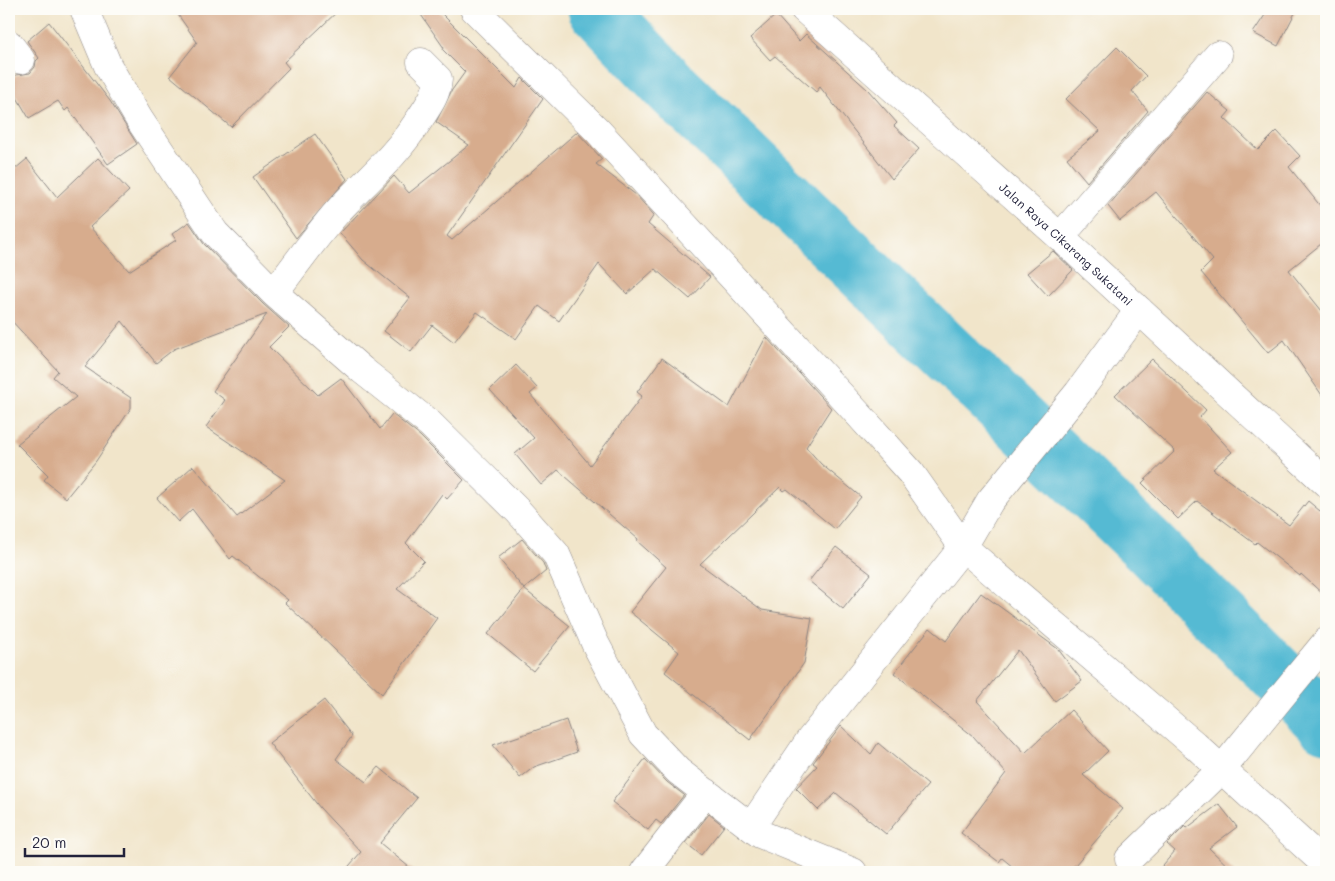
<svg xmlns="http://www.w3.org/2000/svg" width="1335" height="881" font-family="Mali,sans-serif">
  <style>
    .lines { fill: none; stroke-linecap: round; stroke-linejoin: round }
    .river { stroke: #55bad3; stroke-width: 59 }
    .building { fill: #d7ac8d }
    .street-casing { stroke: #8a8482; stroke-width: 29 }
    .secondary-casing { stroke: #8a8482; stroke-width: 29 }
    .street { stroke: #fff; stroke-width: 28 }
    .secondary { stroke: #fff; stroke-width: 28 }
    .labels { text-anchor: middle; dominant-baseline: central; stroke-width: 4; stroke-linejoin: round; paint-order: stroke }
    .street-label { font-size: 12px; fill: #22223b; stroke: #fdfcf7 }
  </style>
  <rect width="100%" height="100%" fill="#fdfcf7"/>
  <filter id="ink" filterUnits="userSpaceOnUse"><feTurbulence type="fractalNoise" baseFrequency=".02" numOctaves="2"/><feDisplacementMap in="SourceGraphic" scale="10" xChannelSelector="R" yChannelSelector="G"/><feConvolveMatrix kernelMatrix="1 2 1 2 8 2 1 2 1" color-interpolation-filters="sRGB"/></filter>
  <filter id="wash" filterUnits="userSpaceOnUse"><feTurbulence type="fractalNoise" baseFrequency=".0096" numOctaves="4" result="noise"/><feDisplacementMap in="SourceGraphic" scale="20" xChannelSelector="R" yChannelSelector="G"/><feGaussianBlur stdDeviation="1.12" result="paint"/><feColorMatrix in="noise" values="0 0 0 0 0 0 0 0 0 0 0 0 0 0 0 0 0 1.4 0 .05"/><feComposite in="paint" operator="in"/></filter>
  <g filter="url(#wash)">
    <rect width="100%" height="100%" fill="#f1e5ca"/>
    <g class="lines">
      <path class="river" d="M597,9L673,89L1147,545L1326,723"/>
    </g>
    <g id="blocks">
      <path class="building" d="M174,9H340L284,62L289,68L231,127L170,76L197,42Z
        M417,9H437L516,88L522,78L543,99L447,236L452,240L577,132L602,159L596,164L636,195L654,215L648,224L710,277L690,299L655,269L627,294L599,264L559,321L539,306L516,339L477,312L454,342L432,325L411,352L384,331L410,298L363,260L340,233L394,176L409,193L469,145L436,122L452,90L465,72L443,50L444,48Z
        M1269,9H1297L1278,46L1253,33Z
        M776,15L799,41L806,34L868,90L897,123L894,126L919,149L892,179L820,87L816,92L775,56L770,60L750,38Z
        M49,22L110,101L137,144L108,164L68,108L65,111L58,101L29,118L9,84V80L16,75L30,73L35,67L36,61L39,58L27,41Z
        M1117,47L1146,76L1132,91L1148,111L1087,182L1067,158L1100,131L1066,99Z
        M1207,92L1230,111L1224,118L1258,150L1277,131L1300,156L1289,167L1326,213V240L1289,270L1326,316V401L1284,340L1268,353L1201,272L1213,260L1156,192L1120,221L1108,206Z
        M315,134L347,179L296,238L253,177Z
        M98,158L129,191L90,227L129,271L176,240L172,234L189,222L204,244L263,304L289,327L269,347L318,395L341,378L380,429L392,414L420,436L464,480L447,499L442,494L406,543L424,561L397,589L437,618L382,694L285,603L288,600L233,556L230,559L192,509L178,522L157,498L193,466L237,517L285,480L206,427L225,400L213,391L267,314L174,349L156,363L122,321L85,367L131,398V408L96,461L66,498L44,480L48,475L17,444L76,397L53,377L58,371L9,318V174L27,159L57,197Z
        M1053,251L1073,270L1048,296L1027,273Z
        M766,337L831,408L806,447L821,464L861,497L835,529L787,489L784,491L780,487L700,564L762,610L812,618L804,663L750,740L665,672L679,652L630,612L666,567L637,541L638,539L558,470L541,485L515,454L534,438L490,390L516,365L537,388L530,394L590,465L642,396L637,392L662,358L729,407Z
        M1152,359L1206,410L1200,417L1232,452L1213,469L1289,525L1308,501L1326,516V597L1301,574L1300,576L1257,542L1255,544L1197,501L1178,519L1142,483L1175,451L1115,395Z
        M522,539L543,563L546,571L524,589L498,558Z
        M836,547L871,574L843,609L809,581Z
        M524,589L570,626L533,671L488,634Z
        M981,593L1058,649L1082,681L1055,701L1018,650L977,701L1025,753L1071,710L1108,751L1083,775L1123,809L1069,872H1019L1002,858L999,862L961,833L1006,773L973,736L894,673L930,628L946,641Z
        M324,700L352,736L336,759L366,782L379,767L417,798L380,843L415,872H344L361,852L320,808L269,743Z
        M566,720L577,752L534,767L520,778L493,745Z
        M841,726L871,754L878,743L928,785L886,834L836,793L818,810L796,788L817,766L813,763Z
        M645,759L667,782L684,795L661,824L656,820L648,830L612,802Z
        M1219,804L1237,827L1209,848L1234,872H1157L1175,851L1167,844L1185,826L1187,828Z
        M709,814L724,826L701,855L686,843Z"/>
    </g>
  </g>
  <g filter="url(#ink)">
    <use href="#blocks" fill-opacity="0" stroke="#8a8482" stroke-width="1"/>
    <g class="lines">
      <defs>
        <path id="street" d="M84,9L108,66L139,119L215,233L274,293L362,370L430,424L518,511L556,554L595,643L643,734L678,771L760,834L853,872
          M474,9L597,130L860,416L911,473L963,547L1195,745L1326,865
          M9,44L21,60
          M1060,237L1218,55
          M274,293C295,266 315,237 338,211C368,179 397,155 421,117C429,105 437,94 438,79L421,62
          M751,827L809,741L963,547L990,501L1078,393L1139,310
          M1129,859L1222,769L1326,642
          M644,872L706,792"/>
        <g id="secondary">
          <path id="s1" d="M804,9L1060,237L1326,483"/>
        </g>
      </defs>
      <use href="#street" class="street-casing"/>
      <use href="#secondary" class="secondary-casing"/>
      <use href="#street" class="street"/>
      <use href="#secondary" class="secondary"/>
    </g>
  </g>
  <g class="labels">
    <g class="street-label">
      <text stroke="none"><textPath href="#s1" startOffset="352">Jalan Raya Cikarang Sukatani</textPath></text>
    </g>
  </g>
  <rect width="1335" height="881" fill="none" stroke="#fdfcf7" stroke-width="30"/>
  <path d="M25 848v8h99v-8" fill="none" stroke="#22223b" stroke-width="2.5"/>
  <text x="32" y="848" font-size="15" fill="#22223b" stroke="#fdfcf7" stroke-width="4" paint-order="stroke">20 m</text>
</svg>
